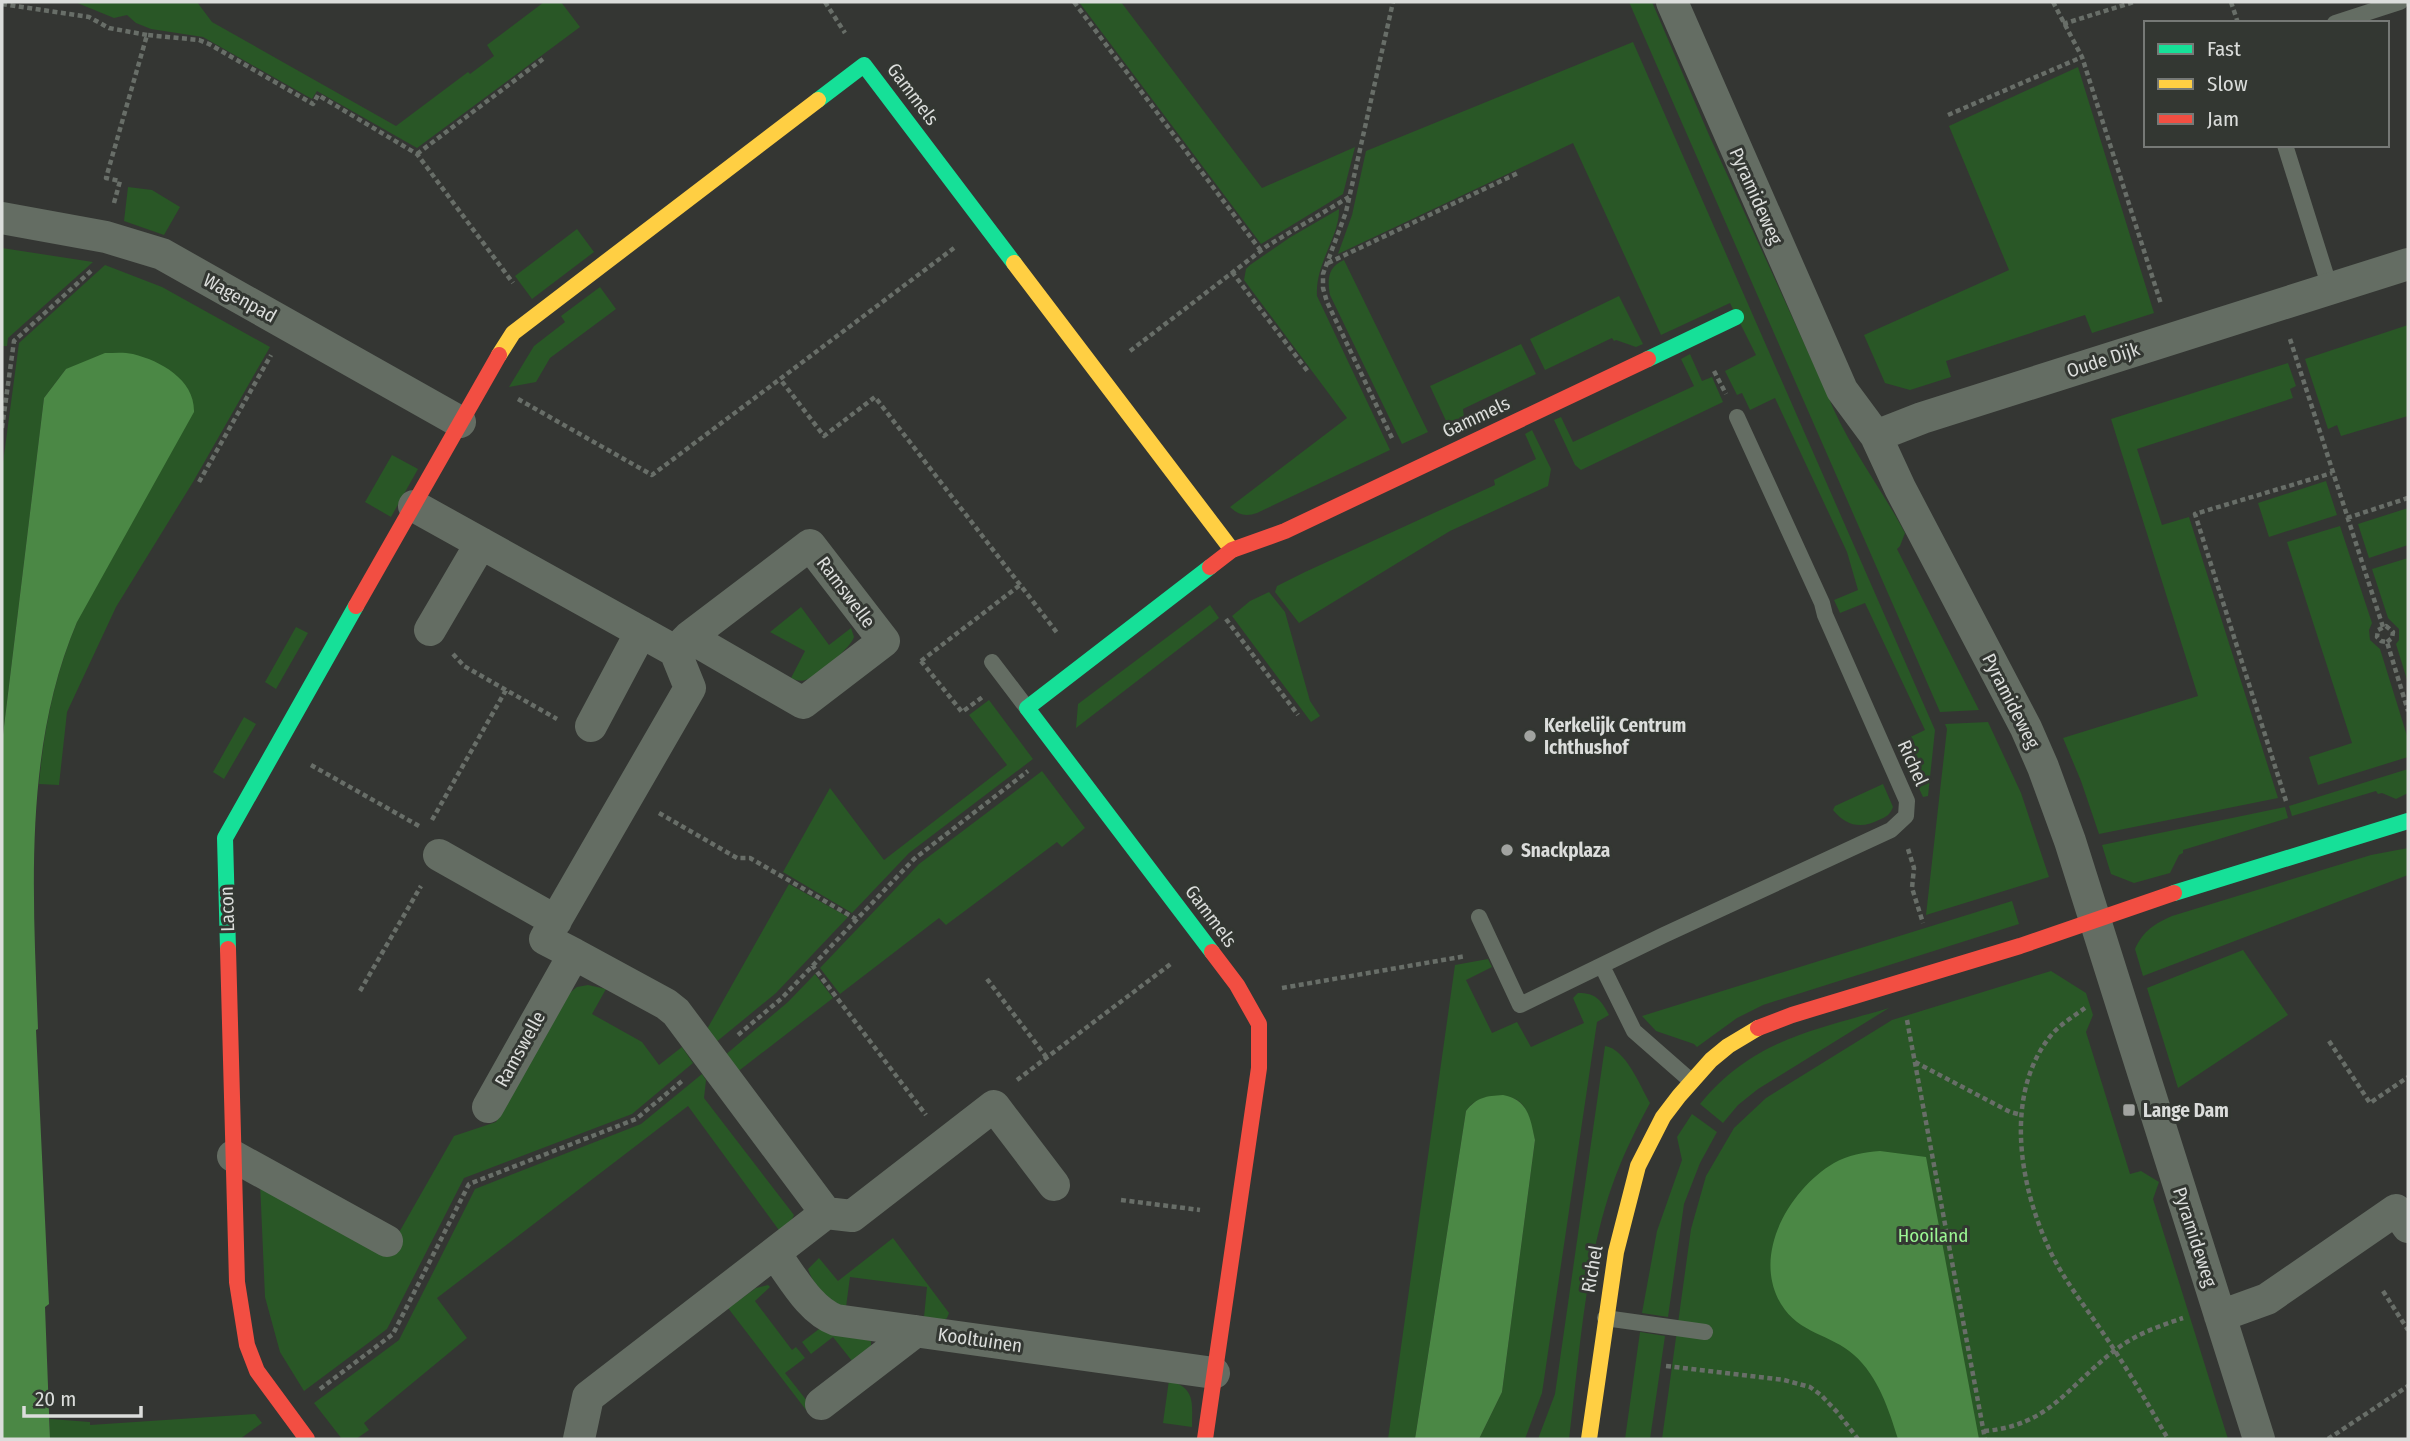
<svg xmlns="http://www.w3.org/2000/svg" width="2410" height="1441" font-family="'Fira Sans Condensed',sans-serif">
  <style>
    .green { fill: #295726 }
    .water { fill: #4b8845 }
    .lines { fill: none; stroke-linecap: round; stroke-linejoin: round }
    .path { stroke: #686e68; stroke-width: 4.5; stroke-dasharray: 5 3.5; stroke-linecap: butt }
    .lane { stroke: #646d63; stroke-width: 16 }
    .street { stroke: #646d63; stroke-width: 32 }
    .fast { stroke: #16e098; stroke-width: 16 }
    .slow { stroke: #ffcf43; stroke-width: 16 }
    .jam { stroke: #f24e42; stroke-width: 16 }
    .poi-dot { fill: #a1a3a0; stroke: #333732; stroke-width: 2.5 }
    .labels { text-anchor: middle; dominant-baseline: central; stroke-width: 6; stroke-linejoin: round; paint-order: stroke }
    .street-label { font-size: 19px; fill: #dbdddb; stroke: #333732 }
    .poi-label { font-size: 19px; font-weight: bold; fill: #dbdddb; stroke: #333732; text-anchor: start }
    .park-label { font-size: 19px; fill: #9bf593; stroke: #333732 }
  </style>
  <rect width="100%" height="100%" fill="#343633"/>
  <path class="green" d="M75,2H197L212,22L396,126L468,72L470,74L494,56L487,45L544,2H561L580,27L417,148L317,91L312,99L203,37L151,29L136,23L127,15L114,18Z
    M1079,2H1121L1262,188L1355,147L1343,194L1261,244Z
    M1629,2H1652L1709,135L1826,391C1845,442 1879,484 1905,533L1900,546L1897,549L1979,710L1940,712Z
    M1633,42L1935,730L1928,796L1923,797L1898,743L1925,730L1865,603L1840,613L1834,600L1858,590L1847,552L1775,398L1750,410L1742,393L1737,395L1725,371L1756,355L1730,303L1661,335L1573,143L1338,254L1352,215L1366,151Z
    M2078,67L2154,313L2092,333L2085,315L1946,361L1951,377L1910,390L1885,383L1864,335L2009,270L1949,126Z
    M128,187L152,190L180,207L164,235L124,221Z
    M1339,209C1340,236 1315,263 1317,296L1390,450L1257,513C1246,517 1238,515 1230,507L1347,418L1244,280L1246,269L1250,265L1289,238Z
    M577,229L594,252L532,299L515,276Z
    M2,248L93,262L8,338L7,346H2Z
    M1344,260L1428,432L1402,444L1330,295C1327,279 1328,267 1344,260Z
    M105,265L162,287L270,347L193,482L116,607L67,712L59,785L39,784C44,727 55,675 77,622L66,369L44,398L2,743V470L19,343Z
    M600,287L616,309L550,358L536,382L509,387L534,346L565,322L561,316Z
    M1619,296L1643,344L1636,347L1616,340L1614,341L1612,338L1545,370L1530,339Z
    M2408,325V416L2341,436L2337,425L2328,429L2305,359Z
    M1521,344L1536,374L1463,409L1465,426L1452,434L1430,386Z
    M1690,354L1702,381L1712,377L1723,402L1581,470L1575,465L1554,420L1561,417L1573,442L1694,386L1681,359Z
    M2288,363L2296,386L2290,389L2293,398L2137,449L2162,525L2189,517L2278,798L2099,834L2081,781L2063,738L2198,696L2111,419Z
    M1532,430L1551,469L1548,486L1450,531L1299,623L1275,592L1277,586L1305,572L1495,485L1494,480L1536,459L1525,434Z
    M392,455L418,469L391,517L365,502Z
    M2326,481L2337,515L2269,537L2258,503Z
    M2408,508V545L2369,558L2358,524Z
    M2340,526L2372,623L2369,630L2370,640L2380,649L2408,739V757L2318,785L2309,757L2352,743L2287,542Z
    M2408,558V683L2396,644L2399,640V629L2388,618L2372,569Z
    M1269,592L1285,612L1310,701L1320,716L1311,722L1232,616L1250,601Z
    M1210,605L1219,618L1076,728L1078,704Z
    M801,607L829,645L851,628L854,637C850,649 820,673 808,679C802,682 797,681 791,678L805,651L770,632Z
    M296,627L308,633L276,689L265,682Z
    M989,700L1033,759L909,853L852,913L783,872L830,788L884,860L1007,765L969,715Z
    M244,717L256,724L224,779L213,772Z
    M1988,722L2021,793L2049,877L1926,915L1947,729L1945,724Z
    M2408,769V793L2396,799L2382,793L2378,794L2376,791L2292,816L2289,806Z
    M1042,771L1085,828L1062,847L1057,842L946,925L939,918L840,994L820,968L919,864Z
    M1883,784L1893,807C1890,814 1888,816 1881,819C1862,829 1847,827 1833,810L1835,806Z
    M2285,807L2288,818L2183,850V853L2179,855L2170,873L2134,883L2111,874L2102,845Z
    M2408,848V875L2143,976L2135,949C2143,931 2154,924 2172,916L2371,855Z
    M789,884L848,917L776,993L715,1043L706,1031Z
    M2012,901L2019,924L1763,1005L1737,1018L1697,1047L1694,1044L1656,1031L1642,1016Z
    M2243,950L2288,1015L2178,1088L2147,988Z
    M1488,959L1492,967L1466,980L1492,1033L1517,1022L1531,1047L1584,1023L1573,998L1578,993C1596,993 1601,1000 1609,1015L1597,1022L1542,1393L1525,1439H1479L1502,1392L1535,1140C1528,1110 1525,1091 1489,1098C1478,1100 1473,1101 1466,1111L1415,1439H1388L1455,965Z
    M2051,971L2086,993L2093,1015L2086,1032L2130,1174L2141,1171L2159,1182L2153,1199L2228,1439H1662L1691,1229L1706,1176L1734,1128L1766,1098L1892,1020Z
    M815,974L833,998L736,1073L724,1056L788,1002Z
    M588,985L606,989L592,1014L642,1042L659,1065L682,1047L693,1063L632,1114L464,1178L387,1329L304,1391L280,1352L265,1297L260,1182L397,1236L454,1136L496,1122L567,995L577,987Z
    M1889,1008L1758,1089L1738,1105L1723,1123L1700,1104C1754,1039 1812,1031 1889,1008Z
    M1605,1046C1626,1049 1640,1086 1650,1103C1636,1129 1622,1157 1612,1186C1585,1262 1579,1359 1569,1439H1538L1555,1394Z
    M702,1074L706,1080L704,1098L794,1215L790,1224L781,1233L688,1106L437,1298L467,1338L364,1423L369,1430L356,1439H342L314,1403L399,1340L475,1189L641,1124Z
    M1692,1114L1717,1132L1700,1163L1684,1204L1668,1317L1642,1313L1657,1231L1682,1160L1677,1137Z
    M893,1238L949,1313L947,1318L944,1320L924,1317L927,1287L850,1277L846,1307C830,1303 813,1285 808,1269L819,1258L838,1281Z
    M768,1285L770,1287L755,1301L792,1350L796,1347L805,1358L785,1373L811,1406L806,1410L728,1308L756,1288Z
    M819,1329L871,1341V1348L852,1361L833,1337L811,1354L802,1342Z
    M1640,1332L1665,1336L1650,1439H1625Z
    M1169,1380C1196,1389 1192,1402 1192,1427L1163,1423Z
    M255,1414L262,1423L240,1439H50V1419L90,1422V1425Z"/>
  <path class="water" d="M105,353C114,353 124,352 133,354C161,361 195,380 194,412L77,622C23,749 33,894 38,1029L36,1030L49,1304L45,1307L50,1439H2V743L44,398L66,369Z
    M1503,1095C1528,1100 1530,1117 1535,1140L1502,1392L1479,1439H1415L1466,1111C1477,1097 1486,1096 1503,1095Z
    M1880,1151L1926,1157L1979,1439H1898C1889,1410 1878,1376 1854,1355C1831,1334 1799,1334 1781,1304C1751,1254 1790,1189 1834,1163C1848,1155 1864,1152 1880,1151Z"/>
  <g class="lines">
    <path class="path" d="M825,2L845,33
      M1074,2L1261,251
      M2053,2L2082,57L2161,304
      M2231,2L2238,23
      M2,4L89,17L109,28L147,35
      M2063,24L2134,2
      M1948,115L2082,57
      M417,154L543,59
      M114,203L120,181L106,178L147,35L199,40L209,44L313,104L318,95L417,154L513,283
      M954,248L780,379L824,436L875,397L1058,634
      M1328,263L1520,172
      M1232,272L1309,373
      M2290,339L2383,627
      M1130,351L1267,246L1349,197
      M1714,371L1726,394
      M518,399L652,475L780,379
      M2,428L14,341L91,271
      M1392,438L1327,302L1323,288V274L1346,212L1393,2
      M199,482L271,355
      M2347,518L2408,498
      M1226,619L1298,715
      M2387,642L2392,638L2393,632L2386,626L2378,630L2377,637L2381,641L2387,642L2408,711
      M453,654L464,666L506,690
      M921,661L962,712L984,696
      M921,661L1020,585
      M311,765L419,826
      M2286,801L2195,514L2332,473
      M659,813L737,858H750L856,919
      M432,820L506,690L557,719
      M1908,849L1914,868L1912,888L1923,923
      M812,965L926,1115
      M987,979L1047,1058
      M1282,988L1466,956
      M360,991L421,886
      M2085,1008C2074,1016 2061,1024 2052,1034C2004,1092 2019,1182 2047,1244C2060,1275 2082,1302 2101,1330C2125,1365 2147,1402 2168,1439
      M1907,1020L1985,1439
      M738,1035L782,998L914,859L1028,771
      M2329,1041L2370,1103L2408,1077
      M1915,1062L2010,1112L2022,1115
      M1017,1080L1172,963
      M1121,1200L1200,1210
      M2383,1291L2408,1330
      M1666,1366L1784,1380L1810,1387L1821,1395L1838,1413L1858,1439
      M320,1389L393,1334L469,1184L636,1119L682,1081
      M1984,1431C2049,1426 2067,1387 2114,1351C2134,1335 2159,1326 2183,1318
      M2328,1439L2408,1386"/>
    <path class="lane" d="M2335,23L2400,2
      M2285,145L2330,288
      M992,662L1027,708
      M1479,917L1520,1005L1664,935L1891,830L1906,816L1907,801L1825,615L1822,603L1737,417
      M1602,966L1634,1031L1691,1081
      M1605,1318L1705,1332"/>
    <path class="street" d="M1672,2L1842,390L1876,436L1900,488L2026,728L2043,767L2070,841L2259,1439
      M2,218L106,237L162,254L460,422
      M1876,436L1922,418L2408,264
      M414,506L675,651L690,688L545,939L574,954L488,1107
      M430,630L481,543
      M675,651L689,637L810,545L884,641L803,703L689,637
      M591,726L641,632
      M439,855L556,921
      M574,954L666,1004L676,1012L826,1213
      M233,1156L387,1241
      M775,1254C792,1276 809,1310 836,1320L1214,1373
      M2220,1316L2267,1299L2396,1210L2408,1227
      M821,1404L916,1331
      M579,1439L588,1397L826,1213L852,1216L994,1106L1054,1185"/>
    <path class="fast" d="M818,100L864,65L1014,263
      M1648,359L1736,317
      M1210,567L1027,708L1212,952
      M2174,893L2408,821
      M228,949L225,838L356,606"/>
    <path class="slow" d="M1014,263L1232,550
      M499,355L513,333L818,100
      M1589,1439L1616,1252L1638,1166L1663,1117L1679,1096L1711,1060L1728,1046L1758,1028"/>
    <path class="jam" d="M1210,567L1232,550L1285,531L1648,359
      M356,606L499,355
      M228,949L237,1282L247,1345L257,1371L307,1439
      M1758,1028L1792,1015L2020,946L2174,893
      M1205,1439L1259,1068V1024L1237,985L1212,952"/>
  </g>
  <g class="poi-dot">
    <circle cx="1530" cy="736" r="7"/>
    <circle cx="1507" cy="850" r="7"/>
    <rect x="2122" y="1103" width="14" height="14" rx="3.5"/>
  </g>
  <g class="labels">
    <g class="street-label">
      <text transform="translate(913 94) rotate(53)">Gammels</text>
      <text transform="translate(1756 196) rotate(66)">Pyramideweg</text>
      <text transform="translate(240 298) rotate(29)">Wagenpad</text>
      <text transform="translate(2103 360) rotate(-18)">Oude Dijk</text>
      <text transform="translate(1476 417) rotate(-25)">Gammels</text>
      <text transform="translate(846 592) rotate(53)">Ramswelle</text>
      <text transform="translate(2011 701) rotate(63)">Pyramideweg</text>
      <text transform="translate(1913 763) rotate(66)">Richel</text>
      <text transform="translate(227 909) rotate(-92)">Lacon</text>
      <text transform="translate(1211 916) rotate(53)">Gammels</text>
      <text transform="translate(520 1049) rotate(-61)">Ramswelle</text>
      <text transform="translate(2195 1237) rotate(72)">Pyramideweg</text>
      <text transform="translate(1592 1269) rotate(-80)">Richel</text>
      <text transform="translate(980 1340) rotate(8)">Kooltuinen</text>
    </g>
    <g class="poi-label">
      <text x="1544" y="725">Kerkelijk Centrum<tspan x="1544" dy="22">Ichthushof</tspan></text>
      <text x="1521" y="850">Snackplaza</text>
      <text x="2143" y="1110">Lange Dam</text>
    </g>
    <g class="park-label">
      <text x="1933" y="1235">Hooiland</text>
    </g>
  </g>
  <rect width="2410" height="1441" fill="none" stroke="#dbdddb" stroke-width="7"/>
  <rect x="2144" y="21" width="245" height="126" fill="#333732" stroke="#767976" stroke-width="2"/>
  <rect x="2158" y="44" width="35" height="10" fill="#16e098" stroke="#767976" stroke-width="2"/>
  <text x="2207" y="56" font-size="21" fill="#dbdddb">Fast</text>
  <rect x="2158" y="79" width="35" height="10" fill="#ffcf43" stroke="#767976" stroke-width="2"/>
  <text x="2207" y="91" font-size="21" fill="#dbdddb">Slow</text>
  <rect x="2158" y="114" width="35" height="10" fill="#f24e42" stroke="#767976" stroke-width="2"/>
  <text x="2207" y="126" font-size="21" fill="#dbdddb">Jam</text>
  <path d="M24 1406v10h117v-10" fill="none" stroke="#dbdddb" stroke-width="3.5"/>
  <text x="35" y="1406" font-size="21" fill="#dbdddb" stroke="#333732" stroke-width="5" paint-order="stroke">20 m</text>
</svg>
